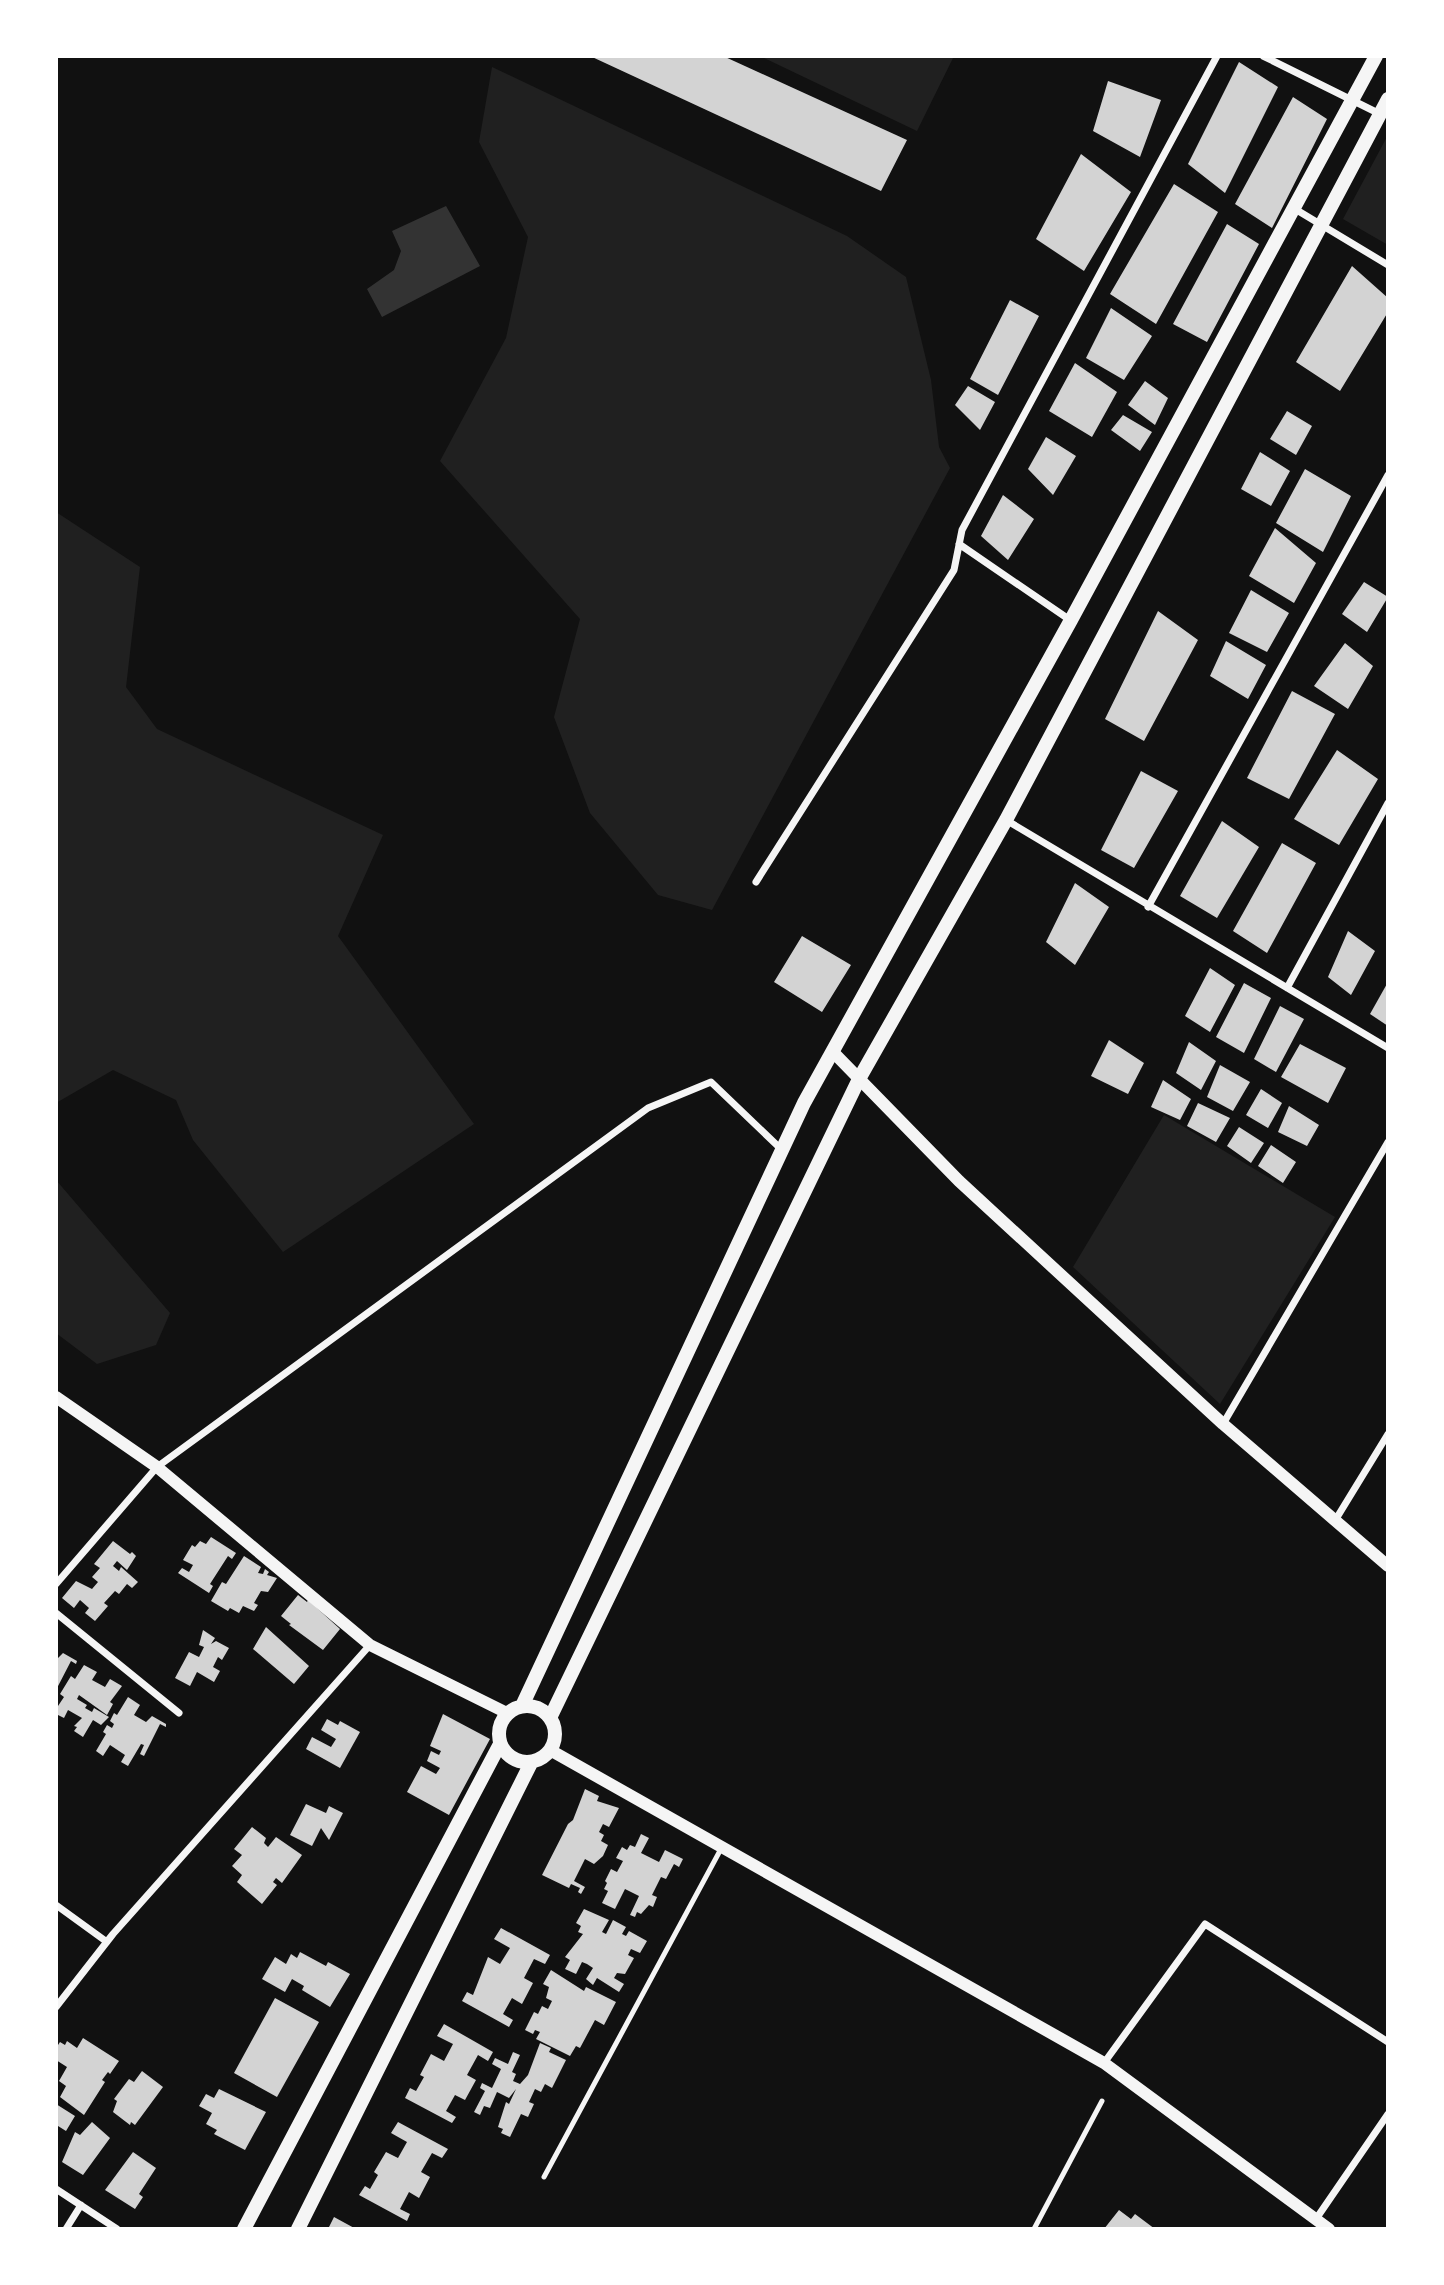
<svg xmlns="http://www.w3.org/2000/svg" width="1444" height="2285" font-family="Raleway,sans-serif">
  <style>
    .green { fill: #202020 }
    .water { fill: #333 }
    .building { fill: #d3d3d3 }
    .lines { fill: none; stroke-linecap: round; stroke-linejoin: round }
    .service { stroke: #f5f5f5; stroke-width: 5 }
    .minor { stroke: #f5f5f5; stroke-width: 7 }
    .tertiary { stroke: #f5f5f5; stroke-width: 12 }
    .secondary { stroke: #f5f5f5; stroke-width: 14 }
  </style>
  <rect width="100%" height="100%" fill="#111"/>
  <path class="green" d="M760,56H954L917,131Z
    M492,67L847,236L906,277L931,380L939,447L950,468L712,910L658,895L590,813L554,717L580,619L440,461L506,338L528,237L479,142Z
    M1388,135V245L1343,219Z
    M56,512L140,567L126,687L157,729L383,835L338,936L474,1124L283,1252L193,1140L176,1100L113,1070L56,1103Z
    M1164,1115L1335,1217L1220,1404L1073,1267Z
    M56,1180L170,1313L156,1345L97,1364L56,1333Z"/>
  <path class="water" d="M446,206L480,266L382,317L367,289L394,270L401,251L392,231Z"/>
  <path class="building" d="M590,56H723L907,140L881,191Z
    M1239,62L1278,87L1225,193L1188,164Z
    M1108,81L1161,100L1140,157L1093,131Z
    M1293,97L1327,119L1272,228L1235,204Z
    M1081,154L1131,192L1084,271L1036,239Z
    M1174,184L1218,212L1156,324L1110,294Z
    M1227,224L1259,244L1207,342L1173,324Z
    M1352,266L1388,298V312L1340,391L1296,362Z
    M1010,300L1039,316L998,395L970,379Z
    M1111,308L1152,336L1124,380L1086,358Z
    M1075,363L1117,392L1092,437L1049,411Z
    M1145,381L1168,398L1155,425L1128,405Z
    M968,386L995,402L980,430L955,405Z
    M1287,411L1312,426L1296,455L1270,439Z
    M1123,415L1152,432L1140,451L1111,430Z
    M1046,437L1076,456L1053,495L1028,469Z
    M1260,452L1290,471L1271,506L1241,489Z
    M1305,469L1351,496L1323,552L1276,523Z
    M1003,495L1034,519L1008,560L981,536Z
    M1275,528L1316,563L1294,603L1249,576Z
    M1364,582L1388,597L1367,632L1342,614Z
    M1251,590L1289,613L1267,652L1229,633Z
    M1158,611L1198,640L1144,741L1105,719Z
    M1226,641L1266,665L1248,699L1210,676Z
    M1345,643L1373,666L1348,709L1314,686Z
    M1292,691L1335,714L1289,799L1247,778Z
    M1337,750L1378,779L1339,845L1294,819Z
    M1141,771L1178,791L1134,868L1101,850Z
    M1222,821L1259,847L1217,918L1180,896Z
    M1282,843L1316,863L1267,953L1233,931Z
    M1075,883L1109,907L1075,965L1046,942Z
    M1348,931L1375,951L1351,995L1328,977Z
    M802,936L851,965L822,1012L774,982Z
    M1210,968L1235,985L1210,1032L1185,1016Z
    M1388,982V1026L1370,1014Z
    M1244,983L1271,998L1244,1053L1216,1037Z
    M1280,1006L1304,1019L1276,1072L1254,1059Z
    M1109,1040L1144,1063L1128,1094L1091,1076Z
    M1189,1042L1216,1061L1201,1090L1176,1073Z
    M1300,1044L1346,1068L1328,1103L1281,1077Z
    M1220,1065L1250,1082L1233,1111L1207,1097Z
    M1163,1080L1191,1099L1180,1120L1151,1107Z
    M1261,1089L1282,1103L1268,1128L1246,1115Z
    M1198,1103L1230,1118L1216,1142L1187,1126Z
    M1289,1106L1319,1125L1307,1146L1278,1132Z
    M1239,1127L1264,1143L1251,1163L1227,1146Z
    M1271,1145L1296,1162L1283,1183L1258,1166Z
    M211,1537L236,1553L232,1559L228,1556L210,1584L213,1586L209,1593L178,1573L182,1568L189,1572L193,1565L183,1560L192,1545L195,1547L200,1541L206,1544Z
    M113,1541L130,1554L132,1552L136,1556L127,1570L117,1561L113,1566L119,1571L121,1567L138,1582L132,1588L127,1584L119,1594L115,1591L104,1603L108,1606L95,1621L85,1613L89,1608L80,1600L74,1608L62,1598L76,1581L92,1589L98,1582L92,1577L100,1568L94,1564Z
    M244,1556L261,1567L258,1573L263,1574L265,1569L269,1572L267,1575L277,1578L268,1592L261,1591L254,1603L258,1605L254,1611L243,1606L239,1613L230,1608L228,1611L211,1601L222,1582L226,1584Z
    M298,1595L307,1602L308,1600L340,1629L323,1650L289,1625L291,1624L281,1616Z
    M266,1627L309,1666L294,1684L253,1649Z
    M203,1630L215,1638L211,1644L216,1641L229,1648L222,1660L218,1657L213,1667L220,1671L214,1682L197,1672L190,1686L175,1678L189,1652L199,1657L204,1647L199,1645Z
    M63,1653L77,1661L76,1664L71,1661L56,1690V1660Z
    M84,1665L97,1672L92,1680L105,1687L110,1679L122,1686L110,1702L113,1704L107,1715L79,1695L77,1699L87,1705L85,1708L92,1712L94,1708L109,1717L101,1725L93,1720L83,1737L74,1731L77,1727L74,1726L82,1718L68,1710L64,1718L56,1714V1709L64,1697L60,1694L71,1676L75,1679Z
    M128,1697L140,1705L134,1715L146,1722L152,1716L166,1724V1727L160,1724L144,1756L140,1754L144,1745L141,1744L128,1766L121,1762L125,1755L110,1745L103,1756L96,1751L106,1734L103,1732L107,1725L112,1728L114,1724L110,1721L114,1713L117,1715Z
    M443,1714L490,1739L449,1815L407,1792L421,1766L436,1774L440,1768L427,1761L431,1751L439,1755L441,1751L430,1746Z
    M327,1719L338,1725L340,1721L360,1732L340,1768L306,1749L312,1737L331,1747L336,1739L321,1730Z
    M585,1789L599,1796L597,1801L619,1808L609,1827L603,1824L599,1832L604,1835L601,1841L608,1845L603,1856L594,1864L585,1859L574,1881L585,1887L581,1894L578,1892L580,1888L571,1884L569,1888L542,1875L568,1824L573,1820Z
    M306,1804L326,1813L329,1806L343,1813L329,1840L321,1828L312,1846L290,1835Z
    M252,1827L266,1838L264,1843L268,1847L276,1837L302,1855L282,1883L276,1878L273,1882L277,1885L262,1904L237,1882L242,1875L232,1866L242,1855L234,1849Z
    M641,1834L649,1838L641,1853L659,1862L665,1850L683,1859L679,1867L674,1864L666,1879L661,1877L652,1895L657,1897L653,1907L649,1905L641,1914L637,1912L635,1917L630,1915L639,1896L625,1889L615,1909L602,1903L608,1891L604,1889L607,1883L605,1881L611,1869L617,1872L623,1861L616,1858L622,1847L627,1850L630,1845L635,1847Z
    M584,1909L609,1920L602,1932L606,1934L613,1920L626,1927L622,1934L626,1936L629,1931L647,1941L640,1953L631,1949L628,1955L634,1958L625,1974L617,1973L614,1978L624,1984L619,1992L597,1978L593,1985L586,1979L593,1968L587,1964L582,1962L576,1974L565,1969L570,1960L565,1957L583,1934L578,1932L581,1926L576,1923Z
    M501,1928L550,1955L545,1964L534,1959L524,1978L533,1983L522,2004L512,1998L503,2014L513,2020L509,2027L462,2001L467,1992L473,1995L488,1957L500,1964L510,1948L494,1939Z
    M300,1952L326,1966L328,1962L350,1974L330,2007L302,1990L304,1986L292,1979L285,1992L262,1979L275,1957L286,1964L291,1954L297,1958Z
    M551,1970L584,1991L586,1987L616,2002L604,2025L595,2020L580,2048L576,2046L570,2056L536,2039L540,2032L535,2030L533,2034L525,2030L534,2012L538,2014L542,2006L548,2009L552,2001L546,1998L549,1987L543,1984Z
    M275,1998L319,2022L277,2097L234,2073Z
    M444,2024L493,2052L488,2061L478,2055L467,2075L476,2080L465,2100L455,2095L446,2111L456,2117L452,2123L405,2098L410,2088L416,2091L424,2077L420,2075L431,2054L444,2061L453,2044L437,2036Z
    M83,2038L119,2061L110,2074L108,2072L102,2080L105,2082L84,2115L60,2097L66,2086L59,2081L67,2067L56,2060V2048L60,2042L65,2045L67,2041L77,2048Z
    M540,2043L551,2048L549,2052L566,2060L552,2088L545,2084L541,2092L535,2089L529,2102L534,2104L528,2117L521,2114L510,2137L501,2133L503,2129L498,2127L506,2102L509,2104L516,2089L509,2098L497,2092L490,2108L484,2106L480,2115L474,2112L485,2091L480,2088L482,2083L492,2088L501,2069L492,2064L495,2058L508,2064L513,2052L520,2055L512,2072L516,2074L513,2081L520,2084L528,2075Z
    M142,2071L163,2087L135,2125L131,2122L130,2125L113,2112L117,2101L114,2099L129,2079L134,2082Z
    M219,2089L266,2112L245,2150L214,2134L217,2130L206,2124L212,2113L199,2106L206,2094L214,2098Z
    M56,2104L75,2116L66,2131L58,2126L56,2130Z
    M92,2122L110,2138L83,2175L62,2162L75,2132L80,2135Z
    M398,2122L448,2149L442,2158L432,2153L421,2172L430,2177L419,2198L409,2192L400,2209L410,2214L407,2221L359,2195L365,2186L370,2189L378,2175L374,2172L386,2152L398,2158L407,2142L391,2133Z
    M133,2152L156,2168L139,2194L143,2197L135,2209L105,2190Z
    M1119,2210L1131,2219L1135,2214L1155,2229H1104Z
    M334,2217L356,2229H328Z"/>
  <g class="lines">
    <path class="service" d="M544,2177L722,1847
      M1034,2229L1102,2101"/>
    <path class="minor" d="M1263,56L1380,114
      M1295,209L1388,265
      M959,544L1070,620
      M1006,820L1388,1048
      M756,882L954,570L962,530L1217,56
      M1148,907L1388,475
      M1287,988L1388,803
      M1223,1424L1388,1142
      M1336,1519L1388,1434
      M56,1584L157,1467L648,1108L711,1082L781,1149
      M56,1613L179,1713
      M56,1905L107,1942
      M56,2007L113,1934L370,1645
      M1104,2063L1205,1924L1388,2042
      M56,2189L117,2229
      M1316,2219L1388,2114
      M66,2229L81,2205"/>
    <path class="tertiary" d="M833,1052L959,1181L1223,1424L1388,1566
      M56,1397L157,1467L370,1645L507,1713
      M550,1750L1104,2063L1329,2229"/>
    <path class="secondary" d="M499 1734a28 28 0 1 1 56 0a28 28 0 1 1-56 0Z
      M522,1706L804,1103L1071,620L1376,56
      M550,1718L859,1079L1006,820L1388,99
      M244,2229L500,1744
      M298,2229L531,1763"/>
  </g>
  <rect width="1444" height="2285" fill="none" stroke="#ffffff" stroke-width="116"/>
</svg>
